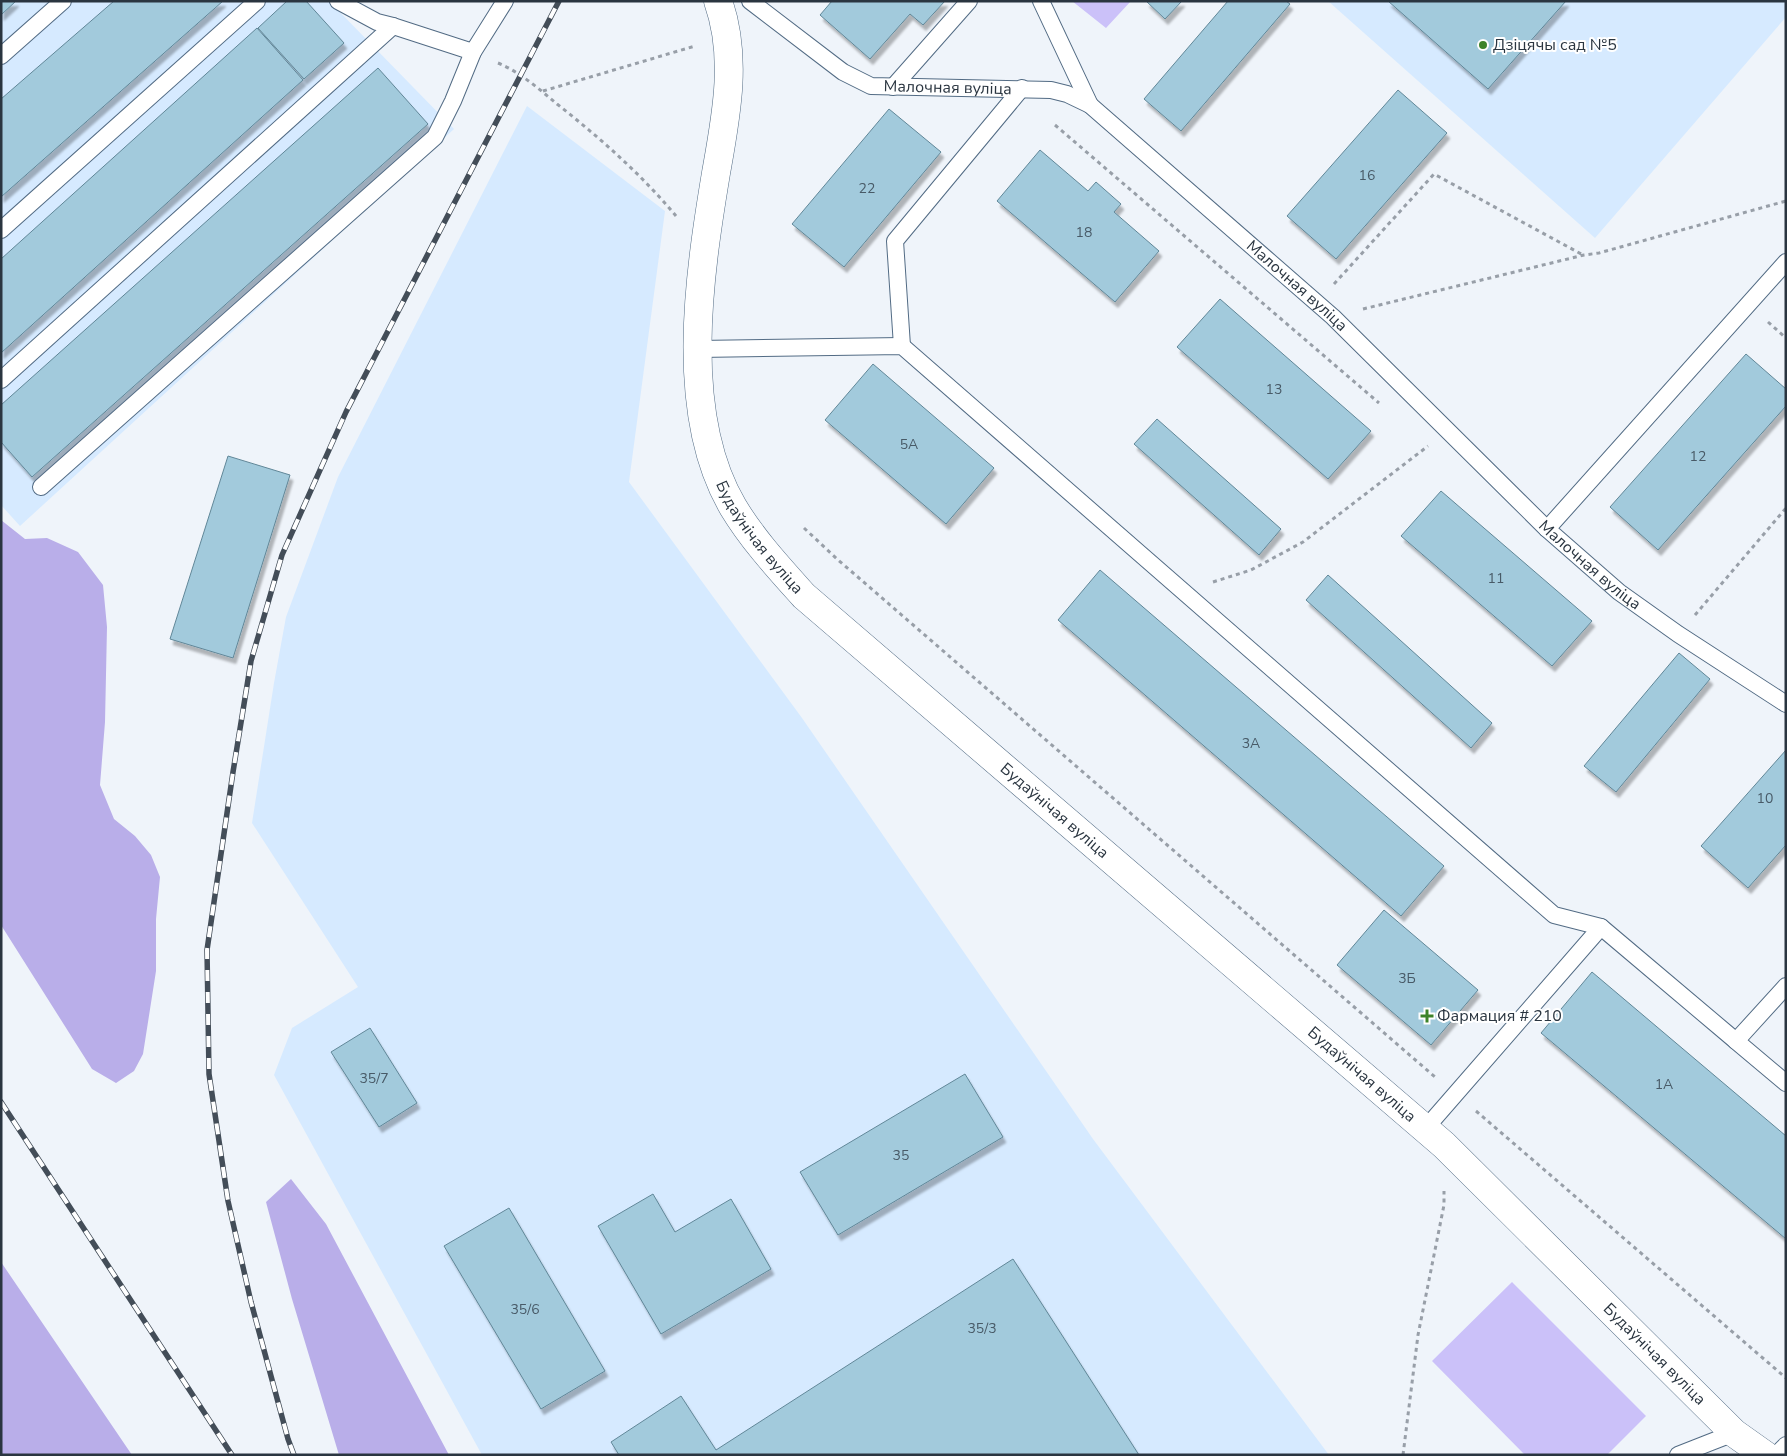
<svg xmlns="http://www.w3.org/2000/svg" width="1787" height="1456" font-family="'Nunito Sans',sans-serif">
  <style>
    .built { fill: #d6eaff }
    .green { fill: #cbc1f9 }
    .forest { fill: #b9aee9 }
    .building { fill: #a2cadc; stroke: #618798; filter: url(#shadow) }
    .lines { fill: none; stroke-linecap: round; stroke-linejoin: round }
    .service-casing { stroke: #526b84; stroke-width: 18 }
    .minor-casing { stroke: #526b84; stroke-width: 29 }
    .path { stroke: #989fa8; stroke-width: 3; stroke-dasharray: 4 4; stroke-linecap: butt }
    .service { stroke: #fff; stroke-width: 16 }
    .minor { stroke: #fff; stroke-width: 28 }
    .rail-casing { stroke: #434d58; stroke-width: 5.5 }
    .rail { stroke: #fff; stroke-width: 4; stroke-dasharray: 11; stroke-linecap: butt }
    .poi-dot { fill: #3c8329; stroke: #fff; stroke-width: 2 }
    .labels { text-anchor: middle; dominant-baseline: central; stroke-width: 4; stroke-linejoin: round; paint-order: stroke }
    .number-label { font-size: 14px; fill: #485a67 }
    .poi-label { font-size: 16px; fill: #2a3540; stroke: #fff; text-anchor: start }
    .street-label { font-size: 16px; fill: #2a3540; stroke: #fff }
  </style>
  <defs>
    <filter id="shadow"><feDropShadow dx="3" dy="5.5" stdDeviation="1" flood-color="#0004"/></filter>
  </defs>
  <rect width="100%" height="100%" fill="#eff4fa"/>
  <path class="built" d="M1,1H329L454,129L20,526L1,505Z
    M1328,1H1786V17L1595,238Z
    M527,106L665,211L629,482L802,718L1093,1139L1329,1455H482L274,1075L292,1028L358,987L252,823L274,683L286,617L338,477Z"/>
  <path class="green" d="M1072,1H1131L1106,28Z
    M1512,1282L1646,1416L1607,1455H1525L1432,1361Z"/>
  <path class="forest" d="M1,520L25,539L47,538L78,552L103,585L107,627L105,722L100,785L114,819L135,836L151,855L160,877L156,919V971L143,1054L134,1071L116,1083L92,1069L1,925Z
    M291,1179L326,1224L449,1455H339L292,1299L266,1202Z
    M1,1262L132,1455H1Z"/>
  <path class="building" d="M1,1H16L1,15Z
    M114,1H223L1,197V99Z
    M287,1H306L344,43L304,79L258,28Z
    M832,1H945L923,25L910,14L870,59L820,15Z
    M1146,1H1182L1165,19Z
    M1228,1H1286L1290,4L1181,131L1144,99Z
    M1388,1H1566L1488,89Z
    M257,28L303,80L1,353V259Z
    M378,68L428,124L32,477L1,442V405Z
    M1398,90L1447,133L1336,259L1287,216Z
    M889,109L941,152L844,267L792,224Z
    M1040,150L1088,191L1096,182L1121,204L1114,212L1159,251L1115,302L997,201Z
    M1220,299L1371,431L1328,479L1177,347Z
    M1746,354L1786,389V406L1658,550L1610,507Z
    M873,364L994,468L946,524L825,420Z
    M1157,419L1281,529L1259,555L1134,444Z
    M228,456L290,475L233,658L170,639Z
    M1441,491L1592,621L1552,666L1401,536Z
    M1100,570L1444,866L1401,916L1058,620Z
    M1328,575L1492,723L1471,748L1306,600Z
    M1679,653L1710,679L1616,792L1584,766Z
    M1786,750V845L1748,888L1701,846Z
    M1384,910L1478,990L1431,1045L1337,965Z
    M1592,972L1786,1136V1239L1541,1033Z
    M370,1028L417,1103L379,1127L331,1052Z
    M965,1074L1003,1137L838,1235L800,1172Z
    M653,1194L675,1232L731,1199L771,1269L661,1334L598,1226Z
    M509,1208L605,1371L541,1409L444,1246Z
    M1013,1259L1139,1455H619L611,1442L681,1396L716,1450Z"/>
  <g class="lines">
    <defs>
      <g id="service">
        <path d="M338,1L377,22L393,26L473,52"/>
        <path id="s1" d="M750,1L843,72L871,86L1051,90L1067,94L1090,105L1333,317L1547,529L1619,592L1678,634L1786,704"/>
        <path d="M1041,1L1090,105"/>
        <path d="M1,56L63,1"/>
        <path d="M893,87L969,1"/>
        <path d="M1,230L257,1"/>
        <path d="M902,346L895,241L1022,88"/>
        <path d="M698,349L902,346L1554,915L1601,927"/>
        <path d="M1,380L393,26"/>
        <path d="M41,487L435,137L453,101L473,52L505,1"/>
        <path d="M1547,529L1786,262"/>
        <path d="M1786,986L1736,1041L1786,1083"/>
        <path d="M1425,1129L1601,927L1736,1041"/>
        <path d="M1678,1455L1734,1433"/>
        <path d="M1776,1455L1786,1445"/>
      </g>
      <g id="minor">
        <path id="s2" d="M718,1C738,57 726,117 716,173C699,275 678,414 733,507C753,540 778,567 804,596L1444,1145L1734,1433L1765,1455"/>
      </g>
    </defs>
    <use href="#service" class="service-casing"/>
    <use href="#minor" class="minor-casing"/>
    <path class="path" d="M498,63C520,72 539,89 557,104C600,138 641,174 676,216
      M543,91L695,46
      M1055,125L1379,403
      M1334,284L1434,174L1583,255
      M1363,309L1584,255L1599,253L1786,201
      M1768,322L1786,338
      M804,528L837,559L1435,1077
      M1213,582L1251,570L1303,542L1428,446
      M1695,615L1786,508
      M1476,1111L1786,1378
      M1403,1455L1418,1335L1444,1205V1191"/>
    <use href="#service" class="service"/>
    <use href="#minor" class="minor"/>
    <defs>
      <path id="rail" d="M1,1102L232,1455
        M294,1455L288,1439L251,1302L228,1201L209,1074L207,950L233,772L251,661L282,555L346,412L559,1"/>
    </defs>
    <use href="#rail" class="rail-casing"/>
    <use href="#rail" class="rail"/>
  </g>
  <g class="poi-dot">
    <circle cx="1483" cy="45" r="5"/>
    <path d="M1424.5 1008.5h5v5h5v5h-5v5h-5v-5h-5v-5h5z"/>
  </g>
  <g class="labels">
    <g class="number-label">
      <text x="1367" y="175">16</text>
      <text x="867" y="188">22</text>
      <text x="1084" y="232">18</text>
      <text x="1274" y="389">13</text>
      <text x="909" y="444">5А</text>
      <text x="1698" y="456">12</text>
      <text x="1496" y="578">11</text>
      <text x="1251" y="743">3А</text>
      <text x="1765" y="798">10</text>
      <text x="1407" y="978">3Б</text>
      <text x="374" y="1078">35/7</text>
      <text x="1664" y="1084">1А</text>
      <text x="901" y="1155">35</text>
      <text x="525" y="1309">35/6</text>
      <text x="982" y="1328">35/3</text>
    </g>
    <g class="poi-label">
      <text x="1493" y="45">Дзіцячы сад №5</text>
      <text x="1437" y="1016">Фармация # 210</text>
    </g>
    <g class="street-label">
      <text stroke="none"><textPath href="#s1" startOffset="225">Малочная вуліца</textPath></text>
      <text stroke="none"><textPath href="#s1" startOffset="645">Малочная вуліца</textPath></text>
      <text stroke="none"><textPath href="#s2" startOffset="555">Будаўнічая вуліца</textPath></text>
      <text stroke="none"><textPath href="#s1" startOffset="1050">Малочная вуліца</textPath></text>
      <text stroke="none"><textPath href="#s2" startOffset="959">Будаўнічая вуліца</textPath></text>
      <text stroke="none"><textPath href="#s2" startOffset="1364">Будаўнічая вуліца</textPath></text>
      <text stroke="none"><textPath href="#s2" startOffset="1769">Будаўнічая вуліца</textPath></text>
    </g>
  </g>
  <rect width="1787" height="1456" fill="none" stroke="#2a3540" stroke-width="5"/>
</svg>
